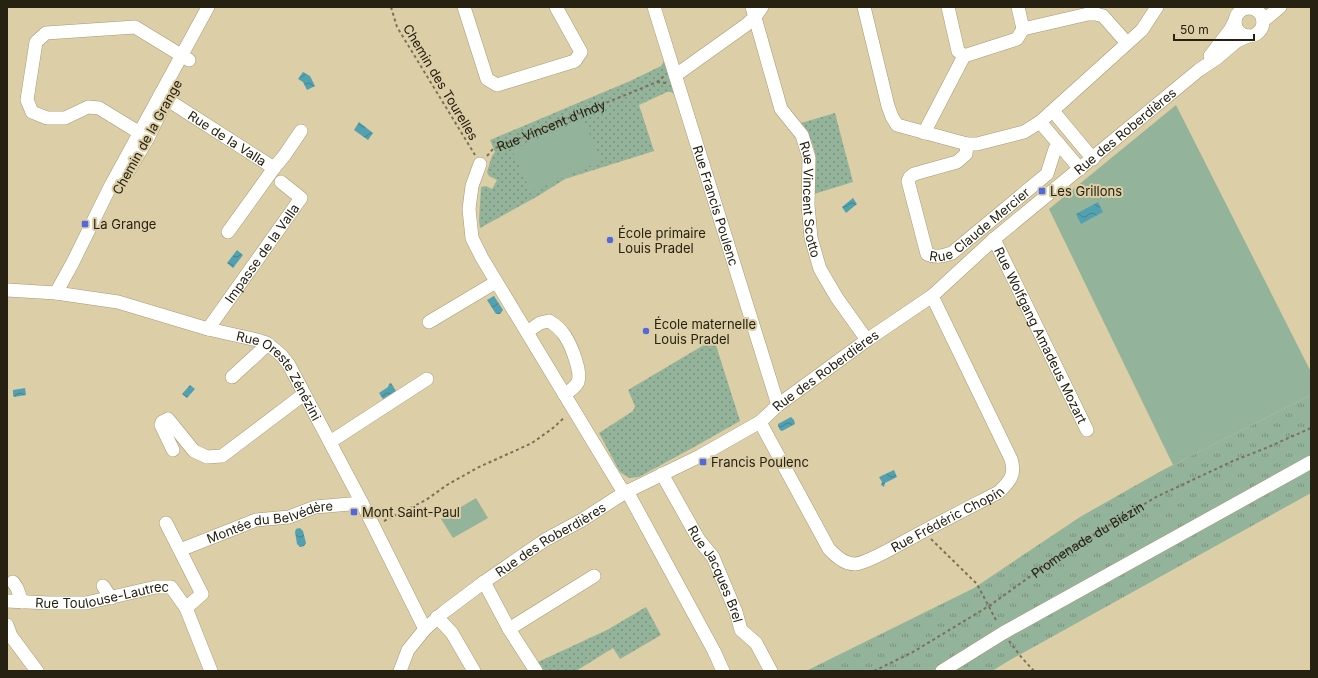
<svg xmlns="http://www.w3.org/2000/svg" width="1318" height="678" font-family="Inter,sans-serif">
  <style>
    .grass { fill: url(#grass-dots) }
    .park { fill: url(#park-tufts) }
    .pitch { fill: #94b39b }
    .water { fill: url(#water-waves) }
    .lines { fill: none; stroke-linecap: round; stroke-linejoin: round }
    .minor-casing { stroke: #a79a74; stroke-width: 14 }
    .path { stroke: #7a7156; stroke-width: 2; stroke-dasharray: 3 3; stroke-linecap: butt }
    .minor { stroke: #fff; stroke-width: 13 }
    .poi-dot { fill: #5268dd; stroke: #dccea6; stroke-width: 1.5 }
    .labels { text-anchor: middle; dominant-baseline: central; stroke-width: 4; stroke-linejoin: round; paint-order: stroke }
    .street-label { font-size: 13px; fill: #262111; stroke: #dccea6 }
    .poi-label { font-size: 13px; fill: #262111; stroke: #dccea6; text-anchor: start }
  </style>
  <defs>
    <pattern id="grass-dots" width="8" height="8" patternUnits="userSpaceOnUse"><rect width="8" height="8" fill="#94b39b"/><path d="M2 2h.1M6 6h.1" fill="none" stroke="#79917d" stroke-width="1.8" stroke-linecap="round"/></pattern>
    <pattern id="park-tufts" width="24" height="20" patternUnits="userSpaceOnUse"><rect width="24" height="20" fill="#94b39b"/><path d="M3 7l-1-3M5 7V3M7 7l1-3M15 17l-1-3M17 17v-4M19 17l1-3" fill="none" stroke="#79917d"/></pattern>
    <pattern id="water-waves" width="16" height="10" patternUnits="userSpaceOnUse"><rect width="16" height="10" fill="#52a1b0"/><path d="M0 5q4-4 8 0t8 0" fill="none" stroke="#44838e"/></pattern>
  </defs>
  <rect width="100%" height="100%" fill="#dccea6"/>
  <path class="grass" d="M664,61L674,94L671,92H667L639,105L654,151L565,179L538,196L480,228L479,221L481,187L486,186L492,189L497,180L489,176L487,172L492,156L495,152L490,140L630,81L661,66Z
    M835,113L853,182L814,194C815,180 818,162 814,149C812,139 806,131 801,123Z
    M714,339L740,421L696,446L639,477L629,478L620,472L599,433L633,411L635,406L628,390Z
    M646,607L661,635L620,659L613,648L576,671H543L538,662L607,630Z"/>
  <path class="park" d="M1311,395V493L1010,660L992,671H806L974,588L1080,517L1110,500L1161,471Z"/>
  <path class="pitch" d="M1176,105L1311,372V395L1173,465L1049,209Z
    M583,119L601,161L531,192L512,150Z
    M476,498L488,518L453,538L441,519Z"/>
  <path class="water" d="M303,72L310,76L315,86L307,90L303,82L298,79Z
    M359,122L373,133L368,140L354,130Z
    M853,198L857,204L846,213L842,207Z
    M1098,202L1103,212L1081,224L1076,214Z
    M237,250L243,255L233,268L227,263Z
    M494,296L503,310L500,314H496L487,300Z
    M391,383L396,391L383,399L379,393L388,387L389,384Z
    M190,385L195,389L187,398L182,394Z
    M25,388L26,395L14,397L13,395V390Z
    M791,417L794,420L795,424L782,431L780,430L778,426V424Z
    M894,470L897,477L885,483L884,487L881,485L882,482L879,477Z
    M300,528L303,531L306,543L304,546L300,547L297,544L295,532L296,529Z"/>
  <g class="lines">
    <defs>
      <g id="minor">
        <path d="M464,7L487,79L497,85L575,61L581,52L556,7"/>
        <path id="s3" d="M654,7L778,405"/>
        <path id="s4" d="M752,7L781,109L802,135L809,158L808,205L811,238L820,269L837,298L867,340"/>
        <path d="M864,7L888,106L892,117L897,125L967,144H977L1024,132L1040,122L1142,30L1157,7"/>
        <path d="M948,7L958,51L964,56"/>
        <path d="M1018,7L1023,29"/>
        <circle cx="1249" cy="22" r="14"/>
        <path d="M1263,21L1280,7"/>
        <path d="M1210,56L1230,30L1235,21"/>
        <path d="M676,75L746,25L755,17L762,7"/>
        <path id="s5" d="M160,95L274,168L228,232"/>
        <path d="M1053,111L1093,159"/>
        <path d="M1040,122L1080,169"/>
        <path d="M924,133L964,56L1017,39L1023,29L1088,14H1096L1103,16L1127,43"/>
        <path d="M148,138L99,108L88,107L65,118H47L32,112L27,100L36,42L46,33L135,27L189,60"/>
        <path id="s6" d="M967,144L966,154L957,162L914,174L910,177L908,181L927,254C936,258 943,256 952,253L1047,174L1055,149L1059,144"/>
        <path d="M480,164L472,186L469,209L472,238L482,258L624,493"/>
        <path d="M274,168L284,156L301,131"/>
        <path d="M128,172L148,138L164,105"/>
        <path id="s7" d="M994,239L1087,430"/>
        <path id="s8" d="M7,290L56,293L118,302L208,329L257,340L266,343L274,349L282,356L289,365L362,503L425,629"/>
        <path d="M56,293L72,264L111,185L208,7"/>
        <path d="M429,322L496,282"/>
        <path id="s9" d="M208,329L301,198L281,182"/>
        <path d="M527,332L540,323L549,321C556,325 561,330 565,336C571,345 582,372 578,382C575,388 570,391 564,394"/>
        <path d="M232,377L268,344"/>
        <path id="s10" d="M760,422L829,549C836,556 844,564 855,564C868,563 899,544 911,538C940,522 970,507 999,492C1010,481 1016,475 1011,459L932,296"/>
        <path d="M330,442L427,379"/>
        <path d="M173,450L161,425L162,422L168,419L194,451L207,457L222,456L304,394"/>
        <path id="s11" d="M662,474L699,540L713,557L736,612L741,630L756,643L771,671"/>
        <path d="M627,491L714,651L723,671"/>
        <path d="M166,523L202,594L186,608L211,671"/>
        <path id="s12" d="M180,550L256,520L289,517L315,507L362,503"/>
        <path d="M13,582L17,588L22,602"/>
        <path d="M484,582L509,629L536,671"/>
        <path d="M103,586L111,598"/>
        <path id="s13" d="M7,601L49,603H86L156,587H171L186,608"/>
        <path d="M437,617L452,633L474,671"/>
        <path d="M7,625L11,636L37,671"/>
        <path d="M509,629L594,576"/>
        <path id="s14" d="M400,671L408,650L425,629L444,612L484,582L545,540L582,520L624,493L700,456L760,422L778,405L867,340L932,296L994,239L1199,70L1217,58L1237,41L1248,36"/>
        <path d="M942,671L1003,633L1311,462"/>
      </g>
    </defs>
    <use href="#minor" class="minor-casing"/>
    <g class="path">
      <path d="M391,7L397,27L475,155"/>
      <path d="M657,82L666,83"/>
      <path id="s1" d="M487,156L493,149L657,82L664,76"/>
      <path d="M384,521L426,500L447,485L477,468L532,443L553,428L565,417"/>
      <path d="M931,539L977,584L997,622"/>
      <path d="M1009,641L1022,658L1034,671"/>
      <path id="s2" d="M874,671L913,652L989,606L1063,553L1156,497L1233,461L1266,448L1311,428"/>
    </g>
    <use href="#minor" class="minor"/>
  </g>
  <g class="poi-dot">
    <rect x="1038" y="187" width="8" height="8" rx="2"/>
    <rect x="81" y="220" width="8" height="8" rx="2"/>
    <circle cx="610" cy="240" r="4"/>
    <circle cx="646" cy="331" r="4"/>
    <rect x="699" y="458" width="8" height="8" rx="2"/>
    <rect x="350" y="508" width="8" height="8" rx="2"/>
  </g>
  <g class="labels">
    <g class="street-label">
      <text transform="translate(441 82) rotate(59)">Chemin des Tourelles</text>
      <text stroke="none"><textPath href="#s1" startOffset="72">Rue Vincent d'Indy</textPath></text>
      <text stroke="none"><textPath href="#s14" startOffset="912">Rue des Roberdières</textPath></text>
      <text transform="translate(147 137) rotate(-61)">Chemin de la Grange</text>
      <text stroke="none"><textPath href="#s5" startOffset="80">Rue de la Valla</textPath></text>
      <text stroke="none"><textPath href="#s4" startOffset="205">Rue Vincent Scotto</textPath></text>
      <text stroke="none"><textPath href="#s3" startOffset="208">Rue Francis Poulenc</textPath></text>
      <text stroke="none"><textPath href="#s6" startOffset="215">Rue Claude Mercier</textPath></text>
      <text stroke="none"><textPath href="#s9" startOffset="93">Impasse de la Valla</textPath></text>
      <text stroke="none"><textPath href="#s7" startOffset="107">Rue Wolfgang Amadeus Mozart</textPath></text>
      <text stroke="none"><textPath href="#s14" startOffset="528">Rue des Roberdières</textPath></text>
      <text stroke="none"><textPath href="#s8" startOffset="297">Rue Oreste Zénézini</textPath></text>
      <text stroke="none"><textPath href="#s10" startOffset="278">Rue Frédéric Chopin</textPath></text>
      <text stroke="none"><textPath href="#s12" startOffset="95">Montée du Belvédère</textPath></text>
      <text stroke="none"><textPath href="#s14" startOffset="204">Rue des Roberdières</textPath></text>
      <text stroke="none"><textPath href="#s2" startOffset="251">Promenade du Biézin</textPath></text>
      <text stroke="none"><textPath href="#s11" startOffset="114">Rue Jacques Brel</textPath></text>
      <text stroke="none"><textPath href="#s13" startOffset="96">Rue Toulouse-Lautrec</textPath></text>
    </g>
    <g class="poi-label">
      <text x="1050" y="191">Les Grillons</text>
      <text x="93" y="224">La Grange</text>
      <text x="618" y="233">École primaire<tspan x="618" dy="15">Louis Pradel</tspan></text>
      <text x="654" y="324">École maternelle<tspan x="654" dy="15">Louis Pradel</tspan></text>
      <text x="711" y="462">Francis Poulenc</text>
      <text x="362" y="512">Mont Saint-Paul</text>
    </g>
  </g>
  <rect width="1318" height="678" fill="none" stroke="#262111" stroke-width="16"/>
  <path d="M1174 34v6h80v-6" fill="none" stroke="#262111" stroke-width="2"/>
  <text x="1180" y="34" font-size="12" fill="#262111" stroke="#dccea6" stroke-width="3" paint-order="stroke">50 m</text>
</svg>
